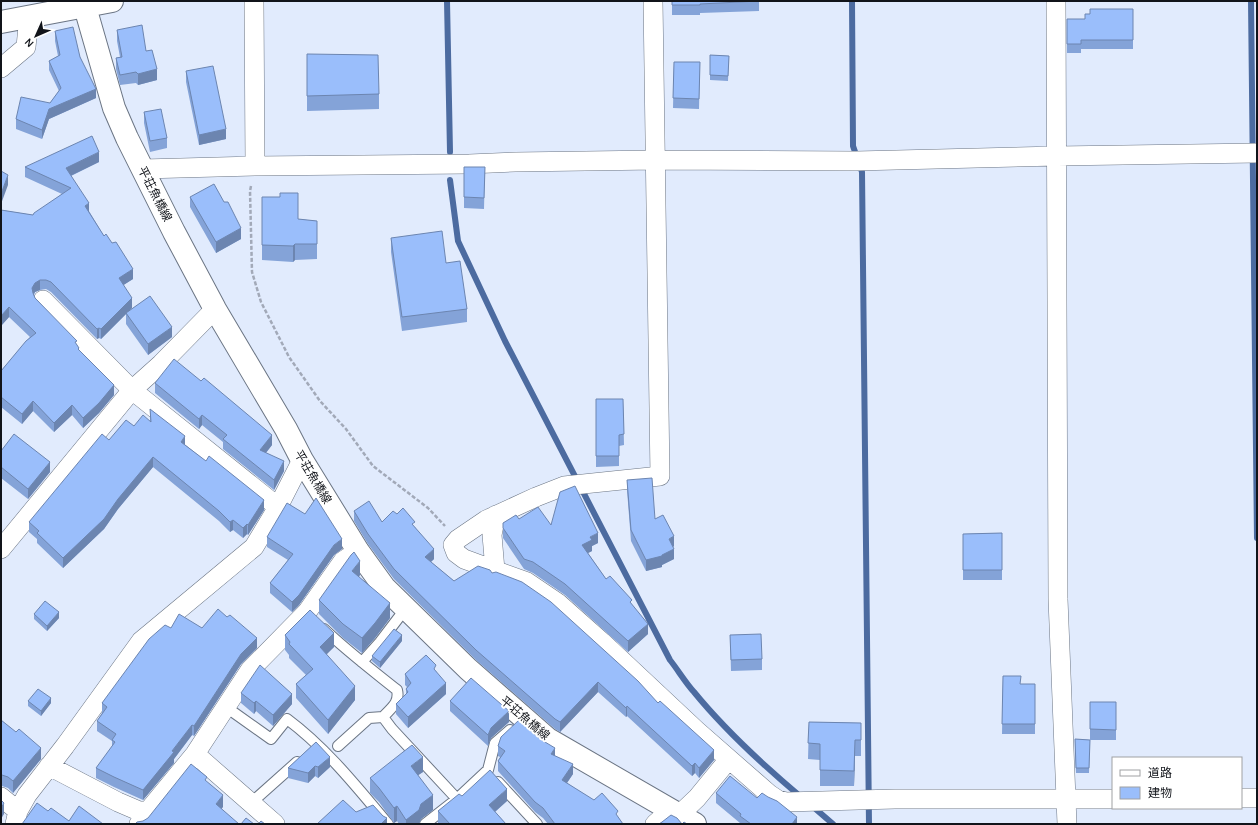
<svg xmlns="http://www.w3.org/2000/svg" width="1258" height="825" font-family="Karla,'Noto Sans JP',sans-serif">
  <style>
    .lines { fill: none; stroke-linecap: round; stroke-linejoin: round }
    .stream { stroke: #4c6ba0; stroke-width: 6 }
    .service-casing { stroke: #6b7584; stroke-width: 12 }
    .minor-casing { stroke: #6b7584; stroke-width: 20 }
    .secondary-casing { stroke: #6b7584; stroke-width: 24 }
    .primary-casing { stroke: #6b7584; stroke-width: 24 }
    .path { stroke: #a2a9b8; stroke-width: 2.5; stroke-dasharray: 4 2; stroke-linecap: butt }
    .service { stroke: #fff; stroke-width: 10 }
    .minor { stroke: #fff; stroke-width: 19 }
    .secondary { stroke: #fff; stroke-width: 22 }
    .primary { stroke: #fff; stroke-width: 22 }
    .wall { fill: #84a3d8 }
    .shaded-wall { fill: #6c85b0 }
    .building { fill: #9abefb; stroke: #6c85b0 }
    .labels { text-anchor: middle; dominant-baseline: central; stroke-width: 4; stroke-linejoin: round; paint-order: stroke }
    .street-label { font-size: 12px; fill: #11141a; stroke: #fff }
  </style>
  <rect width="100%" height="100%" fill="#e1ebfd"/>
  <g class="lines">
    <path class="stream" d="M447,1L450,152
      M852,1L853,146L862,172L869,824
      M1251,1L1257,538
      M450,180L458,241L505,341L670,660C678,670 685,682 694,692C725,730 763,765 801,797
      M811,805L833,824"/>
    <defs>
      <path id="service" d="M324,629C347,651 372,670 397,690C400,703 391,708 383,717L392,729L457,799
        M362,662L380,642L406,608
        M226,707L271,739L287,719C326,748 357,787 388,824
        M338,746L369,718L383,717
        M498,782L537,824
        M251,803L297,762
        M425,824L457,799L488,770L495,743L510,730"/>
      <path id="minor" d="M254,1L255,166
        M653,1L660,476L564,486L536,497L486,520L458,539L453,545L456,553L464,559L527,582L558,603L602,642L697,731L769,794L778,800L786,802L895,799H1113
        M1056,1L1058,599L1067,824
        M1,68L26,47L29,16
        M143,169L255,166L469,164L515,162L656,160L856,161L1057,156L1257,153
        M43,300L132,390L278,507
        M1,549L132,390L161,364L215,309
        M495,570L492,535L496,515
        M195,754L275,824
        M49,766L118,802L139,811H149
        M1,797L18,811
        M1241,798H1257
        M679,815L697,798L729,759
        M15,824L18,811L27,795L65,746L141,641L254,547L278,507L302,460
        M139,824L153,805L195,754L250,670L307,612L343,561L358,551
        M655,824L671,810"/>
      <path id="secondary" d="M85,7L114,108L127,138L174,232L215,309L286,429L302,460L358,551L384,587L468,669L548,739L695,824"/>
      <path id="primary" d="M1,22L112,1"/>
    </defs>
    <use href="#service" class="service-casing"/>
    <use href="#minor" class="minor-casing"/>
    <use href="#secondary" class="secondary-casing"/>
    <use href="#primary" class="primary-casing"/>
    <path class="path" d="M251,186L250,191L252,272L261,302L289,357L320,401L346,429L373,466L428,508L445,526"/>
    <use href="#service" class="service"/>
    <use href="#minor" class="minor"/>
    <use href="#secondary" class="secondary"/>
    <use href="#primary" class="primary"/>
  </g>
  <path class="wall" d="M672,1H759V11L700,13V15H672Z
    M1133,9V49H1081V53H1067V19H1085L1090,14Z
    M117,30L146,51L157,80L138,85L136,83L120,85L116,69V58L120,57L117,41Z
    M55,31L80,57L96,98L49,119L42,139L16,129V119L50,103L59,91L49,70V61L58,56L55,41Z
    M307,54L379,94V109L307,111Z
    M710,55L729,56L728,81L710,80Z
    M674,62H700L699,109L673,108Z
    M186,71L226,139L199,145L186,82Z
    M144,112L167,138V148L150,152L144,123Z
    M99,162L71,176L89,211L104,236L133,279L123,285L132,308L130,310L172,337L148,355L126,324V314L101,339L99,338L97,339L51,292L46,289L40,290L35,292L34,295L35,298L77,345L79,350L114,395L99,413L83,428L72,415L54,432L33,411L22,424L1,407V371L30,337L9,317L1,326V210L33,215L62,194L25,177V167Z
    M464,167H485L484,209L464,208Z
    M190,197L241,239L216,253L190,207Z
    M262,197L298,219L317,221V259L295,260L293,262L262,260Z
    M391,238L446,263L467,309V322L402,331L391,252Z
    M155,383L272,445L266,453L284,471L274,490L223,449V442L202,425L199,429L155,393Z
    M596,399H623L624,445L619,446V466L596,467Z
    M150,409L185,445L264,510L248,535L247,534L243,538L233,530L230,532L219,521L153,467L118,509L104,529L63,568L37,543V539L29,532V522L109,440L134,426L150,422Z
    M1,451L50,472L28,499L1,478Z
    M627,480L674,546L673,547L674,559L662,565V567L646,571L631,541L627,490Z
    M354,511L382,522L415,527L434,559L431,562L454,581L492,573L658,703L714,760L699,778L695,773L692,776L627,716L626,717L598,692L560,732L555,729L476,660L394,579L368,544L354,521Z
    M519,519L551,525L598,543L592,546V551L588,553L606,579L632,605L648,634L628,652L565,595L533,573L524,569L503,538V523Z
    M1002,533V580H963V534Z
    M267,537L342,549L334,555L299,605L292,612L270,593V583L288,560L267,547Z
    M360,575L359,577L390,618L375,638L362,653L343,638L319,614V600Z
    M34,614L59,618L47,631L34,619Z
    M171,628H202L257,648L241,664L194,736L192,735L174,759V763L143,800L114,787L96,778V768L112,747V741L97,731V721L102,713V703Z
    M285,635L334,647L326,654L355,700L328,734L296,698V684L306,675L289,658V655L285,650Z
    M730,635L762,659V670L731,671Z
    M402,641L380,668L372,661V656Z
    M436,671L446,694L408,728L396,714V704L406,695V689L407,687L405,685V674Z
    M1003,676L1020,684H1035V734H1002Z
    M241,693L292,704L273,726L256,711L254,714L241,703Z
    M28,701L51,703L41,716L28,706Z
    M450,701L509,722L491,738L488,746L450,711Z
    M1090,702H1116V740H1090L1089,773H1076L1075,739L1090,740Z
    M1,720L41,759L13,793L8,788L2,786H1Z
    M809,722L861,723V756H855L854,786H820V760L808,759Z
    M316,742L330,767L318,778L315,776L308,783L288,778V768Z
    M498,746L555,756L573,774L567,783L618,817L623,824H548L543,818L535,812L498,771V761L500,757L498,756Z
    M423,772L418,775L433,810L421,819L419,824H399L397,821L394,823L379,802L370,793V778Z
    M716,793L757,798L797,824H740V823L716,803Z
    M462,796L507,801L495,812L506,824H439L438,823V811Z"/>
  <path class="shaded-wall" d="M157,69V80L138,85V74Z
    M96,89V98L49,119L42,139V130L49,109Z
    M226,129V139L199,145V135Z
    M99,152V162L66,178V168Z
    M8,175V185L1,204V194Z
    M89,203V213L85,206Z
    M241,228V239L216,253V242Z
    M295,244V260L293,262V246Z
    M133,269V279L119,288V278Z
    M40,280V290L35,292L32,297V288L35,283Z
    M132,298V308L126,314V313V314L101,339V329Z
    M9,307V317L1,326V316Z
    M172,327V337L148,355V344Z
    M99,328V338L97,339V329Z
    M114,385V395L99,413L83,428V418Z
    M33,401V411L22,424V414Z
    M72,405V415L54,432V423Z
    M202,415V425L199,429V419Z
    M272,435V445L260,460V450Z
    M185,436V446L181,442Z
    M153,457V467L118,509L104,529L63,568V558Z
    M284,461V471L274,490V480Z
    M50,462V472L28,499V489Z
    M264,500V510L248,535V525Z
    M233,520V530L230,532V522Z
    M247,524V534L243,538V528Z
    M598,533V543L592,546V551L582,556V545L590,537Z
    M674,536V546L669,550V539Z
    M342,539V549L334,555L299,605L292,612V602L334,545Z
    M434,549V559L425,567V557Z
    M674,549V559L662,565V567L646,571V560L662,555Z
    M360,561V575L352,586V571Z
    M390,603V618L375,638L362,653V638Z
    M59,612V618L47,631V626Z
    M648,624V634L628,652V641Z
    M334,633V647L320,661V647Z
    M402,635V641L380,668V662Z
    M257,638V648L241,664L194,736V726L241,654Z
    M598,682V692L560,732V722Z
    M446,683V694L408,728V717Z
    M355,686V700L328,734V720Z
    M292,694V704L273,726V715Z
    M51,698V703L41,716V711Z
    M256,701V711L254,714V703Z
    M627,706V716L626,717V708Z
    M509,711V722L491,738L488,746V735L491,728Z
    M192,725V735L174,759V763L143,800V790Z
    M855,740V756L854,786V771Z
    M41,748V759L13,793V781Z
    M555,748V758L551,754Z
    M714,750V760L699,778V768Z
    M330,757V767L318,778V767Z
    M423,757V772L411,780V766Z
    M695,763V773L692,776V766Z
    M573,764V774L562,790V780Z
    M315,766V776L308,783V773Z
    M507,789V801L489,817V805Z
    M223,795V807L216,817V804Z
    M433,795V810L421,819L419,824H406V820L421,804Z
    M4,803V814L1,819V808Z
    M397,806V821L394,823V808Z
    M797,817V824H792Z
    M387,818V824H381Z"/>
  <path class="building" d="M672,1H759L700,4V5H672Z
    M1090,9H1133V40H1081V44H1067V19H1085V14H1090Z
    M142,25L146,51L152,50L157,69L138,74L136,72L120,75L116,58L122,57L117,30Z
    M73,27L80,57L96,89L49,109L42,130L16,119L21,97L50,103L61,88L49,61L60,55L55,31Z
    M307,54L378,55L379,94L307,96Z
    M710,55L729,56L728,76L710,75Z
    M674,62H700L699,99L673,98Z
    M213,66L226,129L199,135L186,71Z
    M161,109L167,138L150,141L144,112Z
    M92,136L99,152L66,168L89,203L85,206L104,236L106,234L112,243L116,242L133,269L119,278L132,298L101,329L99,328L97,329L51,282L46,280H40L35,283L32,288L33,293L35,298L77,341L75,342L79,348L78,349L114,385L99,403L83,418L72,405L54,423L33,401L22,414L1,397V371L26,341L36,333L9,307L1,316V210L33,215L34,213L71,188L25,167Z
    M464,167H485L484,198L464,197Z
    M1,171L8,175L1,194Z
    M214,184L224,202H228L241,228L216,242L190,197Z
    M280,193H298V219L317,221V244H295L293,246L262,245V197H280Z
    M442,231L446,263L460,261L467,309L402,317L391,238Z
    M150,296L172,327L148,344L126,313Z
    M174,359L201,381L204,378L272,435L260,450L284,461L274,480L223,439L227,435L202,415L199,419L155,383Z
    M596,399H623L624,434L619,435V456H596Z
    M150,409L185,436L181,442L206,461L209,456L264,500L248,525L247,524L243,528L233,520L230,522L219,511L153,457L118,499L104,519L63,558L37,533L39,531L29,522L102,434L109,440L126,420L134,426L143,415L151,422Z
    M14,434L50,462L28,489L1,467V451Z
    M652,478L655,519L663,515L674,536L669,539L674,549L662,555V556L646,560L631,530L627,480Z
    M575,486L598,533L590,537L592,540L582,545L606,579L610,576L632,600L630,602L648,624L628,641L565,584L533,562L524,559L503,528V523L516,515L519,519L538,507L551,525L560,492Z
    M316,498L342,539L334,545L299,595L292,602L270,583L293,554L267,537L287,503L305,514Z
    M369,501L382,522L393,511L397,514L403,508L415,522L412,524L434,549L425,557L454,581L478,566L490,570L492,573L496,572L522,582L551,602L638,681L658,703L660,701L714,750L699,768L695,763L692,766L627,706L626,708L598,682L560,722L555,719L476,650L394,569L368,534L354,511Z
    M1002,533V570H963V534Z
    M354,552L360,561L352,571L390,603L375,623L362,638L343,624L319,600L351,555Z
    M45,601L59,612L47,626L34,614Z
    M218,609L227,617L230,615L257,638L241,654L194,726L192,725L172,751L174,752L143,790L114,777L96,768L115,742L112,740L116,734L97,721L107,707L102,703L149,639L165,625L171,628L179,614L202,628Z
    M310,610L334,633L320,647L355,686L328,720L296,684L313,669L289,644L290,642L285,635Z
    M394,629L402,635L380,662L372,656Z
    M761,634L762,659L731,660L730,635Z
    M426,655L436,665L434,669L446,683L408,717L396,704L408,692L406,689L411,683L405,674Z
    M260,665L292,694L273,715L256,701L254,703L241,693Z
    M1003,676H1021L1020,684H1035V724H1002Z
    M471,678L509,711L491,728L488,735L450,701Z
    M38,689L51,698L41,711L28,701Z
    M1090,702H1116V730L1090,729Z
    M1,720L16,732L19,729L41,748L13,781L8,777L2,775H1Z
    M519,720L540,739L555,748L551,754L573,764L562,780L594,800L602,793L618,811L616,814L623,824H555L543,808L535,802L498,761L505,751L498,746L501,737Z
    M809,722L861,723V740H855L854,771L820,770V744L808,743Z
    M1075,739L1090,740L1089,768H1076Z
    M316,742L330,757L318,767L315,766L308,773L288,768Z
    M412,745L423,757L411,766L433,795L421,804L419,810L406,820L397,806L394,808L379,788L370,778Z
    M191,764L207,777L205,780L223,795L216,804L239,824H135L137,822L143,821L148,818Z
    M490,770L507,789L489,805L506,824H450L438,811L459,794L462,796Z
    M730,776L757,798L762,793L768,797L777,801L797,817L792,824H751L740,816L741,814L716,793Z
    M1,800L4,803L1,808Z
    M343,800L356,812L373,805L383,816L387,818L381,824H317Z
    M37,803L48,811L51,808L69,821L79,806L103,824H22Z
    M671,815L677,818L682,824L684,822L687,824H659L662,822Z
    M246,818L254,824H241Z
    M261,821L265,824H258Z"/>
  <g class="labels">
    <g class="street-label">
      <text transform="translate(155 194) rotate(63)">平荘魚橋線</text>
      <text transform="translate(313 477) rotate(59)">平荘魚橋線</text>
      <text transform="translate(525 718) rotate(40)">平荘魚橋線</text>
    </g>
  </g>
  <rect width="1258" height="825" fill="none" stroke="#11141a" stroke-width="4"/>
  <rect x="1112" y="757" width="130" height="52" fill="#ffffff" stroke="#a0a1a3"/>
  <rect x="1120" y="770" width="20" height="6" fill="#ffffff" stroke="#a0a1a3"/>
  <text x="1148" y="777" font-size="12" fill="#11141a">道路</text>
  <rect x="1120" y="787" width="20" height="12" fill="#9abefb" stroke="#a0a1a3"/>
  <text x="1148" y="797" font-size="12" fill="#11141a">建物</text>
  <g transform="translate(36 36) rotate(225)" stroke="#ffffff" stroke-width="3" paint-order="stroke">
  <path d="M0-3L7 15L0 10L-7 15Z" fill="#11141a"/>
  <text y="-6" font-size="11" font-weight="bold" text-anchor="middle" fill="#11141a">N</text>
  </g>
</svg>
